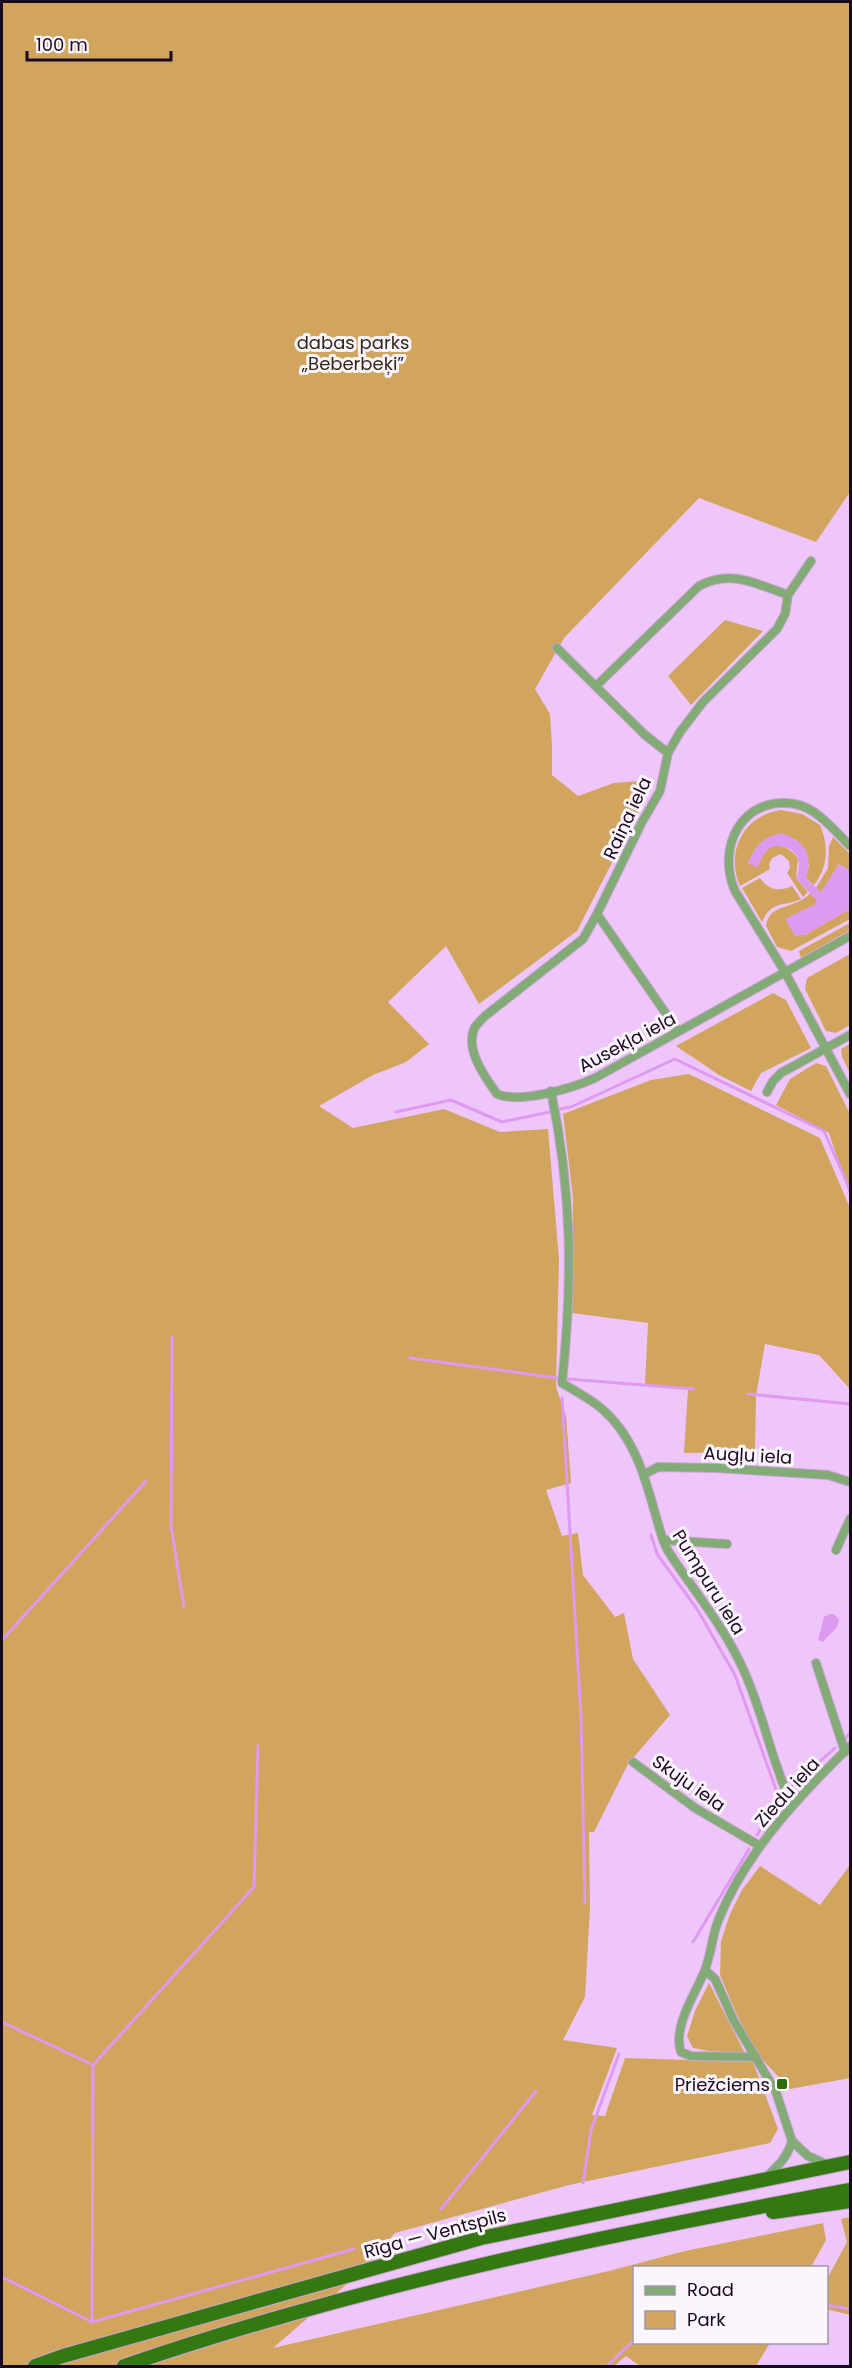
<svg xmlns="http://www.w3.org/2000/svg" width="852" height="2368" font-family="Poppins,sans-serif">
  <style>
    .green { fill: #d1a55d }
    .water { fill: #dd9af0 }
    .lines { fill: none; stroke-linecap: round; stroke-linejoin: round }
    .stream { stroke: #dd9af0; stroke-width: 3 }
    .minor-casing { stroke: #c9a4d4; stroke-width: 10 }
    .trunk-casing { stroke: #c9a4d4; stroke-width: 16 }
    .minor { stroke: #82ab75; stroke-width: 8 }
    .trunk { stroke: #347812; stroke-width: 14 }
    .poi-dot { fill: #2a6e07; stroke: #fbf6fd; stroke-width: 2 }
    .labels { text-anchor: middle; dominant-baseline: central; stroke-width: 6; stroke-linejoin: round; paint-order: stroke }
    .park-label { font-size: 18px; fill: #332817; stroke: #fbf6fd }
    .street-label { font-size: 18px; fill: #1b0920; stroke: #fbf6fd }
    .poi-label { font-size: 18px; fill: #1b0920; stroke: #fbf6fd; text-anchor: end }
  </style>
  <rect width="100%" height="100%" fill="#efc6fb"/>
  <path class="green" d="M2,2H850V492L816,542L699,498L564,638L535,689L550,714L552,745V775L578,796L614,783L654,780L577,931L479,1004L446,946L388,1002L429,1044L406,1062L373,1075L319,1106L353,1128L444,1109L500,1132L548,1129L559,1259L556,1387L566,1416L571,1483L546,1490L562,1536L578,1533L583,1575L615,1617L624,1613L633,1659L670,1715L628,1764L594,1832H589L590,1907L585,1997L563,2040L617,2048L592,2115L605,2116L625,2058L753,2062L778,2129L770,2143L569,2185L395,2233L362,2271L273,2348L609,2271L685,2251L823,2223L826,2240L811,2267L634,2268V2342L770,2343L756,2366H640L626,2356L614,2366H2Z
    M725,620L763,631L691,705L668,676Z
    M781,810L802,814L820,825C829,846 828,867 814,885L806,878L809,865L796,839L756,848L748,863L757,867C760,862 763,853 768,849C778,841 793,849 798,859L796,878L808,892L803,897L787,873L790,868L789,861L781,854L772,858L769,864L770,869L740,886C725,852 744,815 781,810Z
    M833,837L850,854V871L839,864L821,893L816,888L828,868L829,846Z
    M760,878C768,890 779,892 792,886L801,899C784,907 771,900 762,922L742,888Z
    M810,893L817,900L805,935L850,909V919L791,951L777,947L766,926C769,902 797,910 810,893Z
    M850,923V930L801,958L799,951Z
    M850,954V1025L836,1033L826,1031L805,989L807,978Z
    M773,993L786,1000L811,1048L761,1073L751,1091L719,1075L676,1046Z
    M850,1044V1073L842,1057L841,1049Z
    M816,1063L826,1066L850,1114V1196L829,1133L776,1105L790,1079Z
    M689,1074L820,1138L850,1208V1389L819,1355L765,1344L756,1396L755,1452L684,1453L688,1389L645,1384L648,1323L572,1313L573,1198L563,1114L651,1080Z
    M850,1865V2078L790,2089L758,2055L736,2013L720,1975L721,1941L730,1914L742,1890L760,1866L820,1905Z
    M709,1983L745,2053L709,2051L693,2048L687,2036L695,2011Z
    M850,2217V2315L826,2309L827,2279L847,2242L841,2219Z"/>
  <path class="water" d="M782,833C806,843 813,853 806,878L821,892L839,864L850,871V909L805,935L795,936L785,919L815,904L817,901L796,878C798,872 800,866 798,859C795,847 775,841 766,851C762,855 760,863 757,868L748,863C757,844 761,838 782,833Z
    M829,1614H834L839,1619L837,1627L823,1642L818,1640L824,1617Z"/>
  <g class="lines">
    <path class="stream" d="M560,1109L571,1107L675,1059L824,1131L850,1190
      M396,1112L451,1100L502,1122L550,1112
      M172,1337L171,1526L184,1607
      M410,1358L557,1378
      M568,1379L694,1389
      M748,1394L850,1404
      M562,1398L581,1716L585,1903
      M651,1535L657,1554L697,1609L735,1675L779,1798L757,1835
      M2,1640L146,1481
      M844,1740L850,1733
      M791,1787L835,1748
      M693,1942L749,1849
      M2,2022L93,2065
      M583,2183L591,2130L619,2054
      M441,2209L536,2091
      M2,2277L92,2322L354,2249
      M826,2305L850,2309
      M92,2322L93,2065L254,1887L258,1746
      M607,2366L634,2340"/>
    <defs>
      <path id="minor" d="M557,648L644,734L668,753
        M596,686L699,586C732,569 756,584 788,595
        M850,846C835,831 817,808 795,804C742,795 716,847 735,891L785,972L850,1094
        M597,914L583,939L485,1016C482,1019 478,1023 475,1027C464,1049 485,1077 497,1094C520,1104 573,1088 595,1078L850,936
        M678,1031L597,914L642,822L660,791L668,753L680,732L703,702L777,629L785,614L788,595L811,561
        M551,1091C572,1193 573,1279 562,1383C575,1391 589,1398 601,1408C641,1442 648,1493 663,1540L668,1551C694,1591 725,1628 744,1671C764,1715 771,1761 792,1805
        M767,1092L773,1081L781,1073L850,1035
        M645,1474L658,1467L716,1468L828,1475L850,1482
        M663,1540L727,1544
        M836,1550L850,1519
        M816,1663L845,1752
        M633,1762L695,1808L760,1846
        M705,1970L715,1979L734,2021L776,2092L792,2141L808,2156L828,2165
        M756,2057L691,2056L681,2052C672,2027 696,1993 705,1970C711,1954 712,1937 718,1921C745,1853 799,1796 850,1746
        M765,2178C778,2166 787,2158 792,2141"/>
      <path id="trunk" d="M773,2212L850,2201
        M35,2366L63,2356L481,2238L850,2162
        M124,2366C360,2285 605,2235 850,2190"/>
    </defs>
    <use href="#minor" class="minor-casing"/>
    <use href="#trunk" class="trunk-casing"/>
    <use href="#minor" class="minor"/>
    <use href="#trunk" class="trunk"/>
  </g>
  <rect class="poi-dot" x="776" y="2078" width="12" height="12" rx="3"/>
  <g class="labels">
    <g class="park-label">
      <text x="353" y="342">dabas parks<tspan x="353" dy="21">„Beberbeķi”</tspan></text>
    </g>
    <g class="street-label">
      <text transform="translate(627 818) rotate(-65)">Raiņa iela</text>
      <text transform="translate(627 1042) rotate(-28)">Ausekļa iela</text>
      <text transform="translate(748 1455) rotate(3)">Augļu iela</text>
      <text transform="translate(709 1582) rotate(58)">Pumpuru iela</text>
      <text transform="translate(689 1783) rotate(35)">Skuju iela</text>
      <text transform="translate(787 1792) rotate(-48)">Ziedu iela</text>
      <text transform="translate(435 2233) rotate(-15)">Rīga — Ventspils</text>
    </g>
    <g class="poi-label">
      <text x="770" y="2084">Priežciems</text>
    </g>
  </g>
  <rect width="852" height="2368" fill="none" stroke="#1b0920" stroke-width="6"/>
  <rect x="633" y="2266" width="195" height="78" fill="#fbf6fd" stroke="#a197a5" stroke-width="1.5"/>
  <rect x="645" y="2286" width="30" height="9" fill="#82ab75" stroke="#a197a5" stroke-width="1.5"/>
  <text x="687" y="2296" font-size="18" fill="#1b0920">Road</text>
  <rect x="645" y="2311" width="30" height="18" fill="#d1a55d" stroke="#a197a5" stroke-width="1.5"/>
  <text x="687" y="2326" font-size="18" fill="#1b0920">Park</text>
  <path d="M27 51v9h144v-9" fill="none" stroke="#1b0920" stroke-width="3"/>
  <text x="36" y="51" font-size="18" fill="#1b0920" stroke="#fbf6fd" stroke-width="4.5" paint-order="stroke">100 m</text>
</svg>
